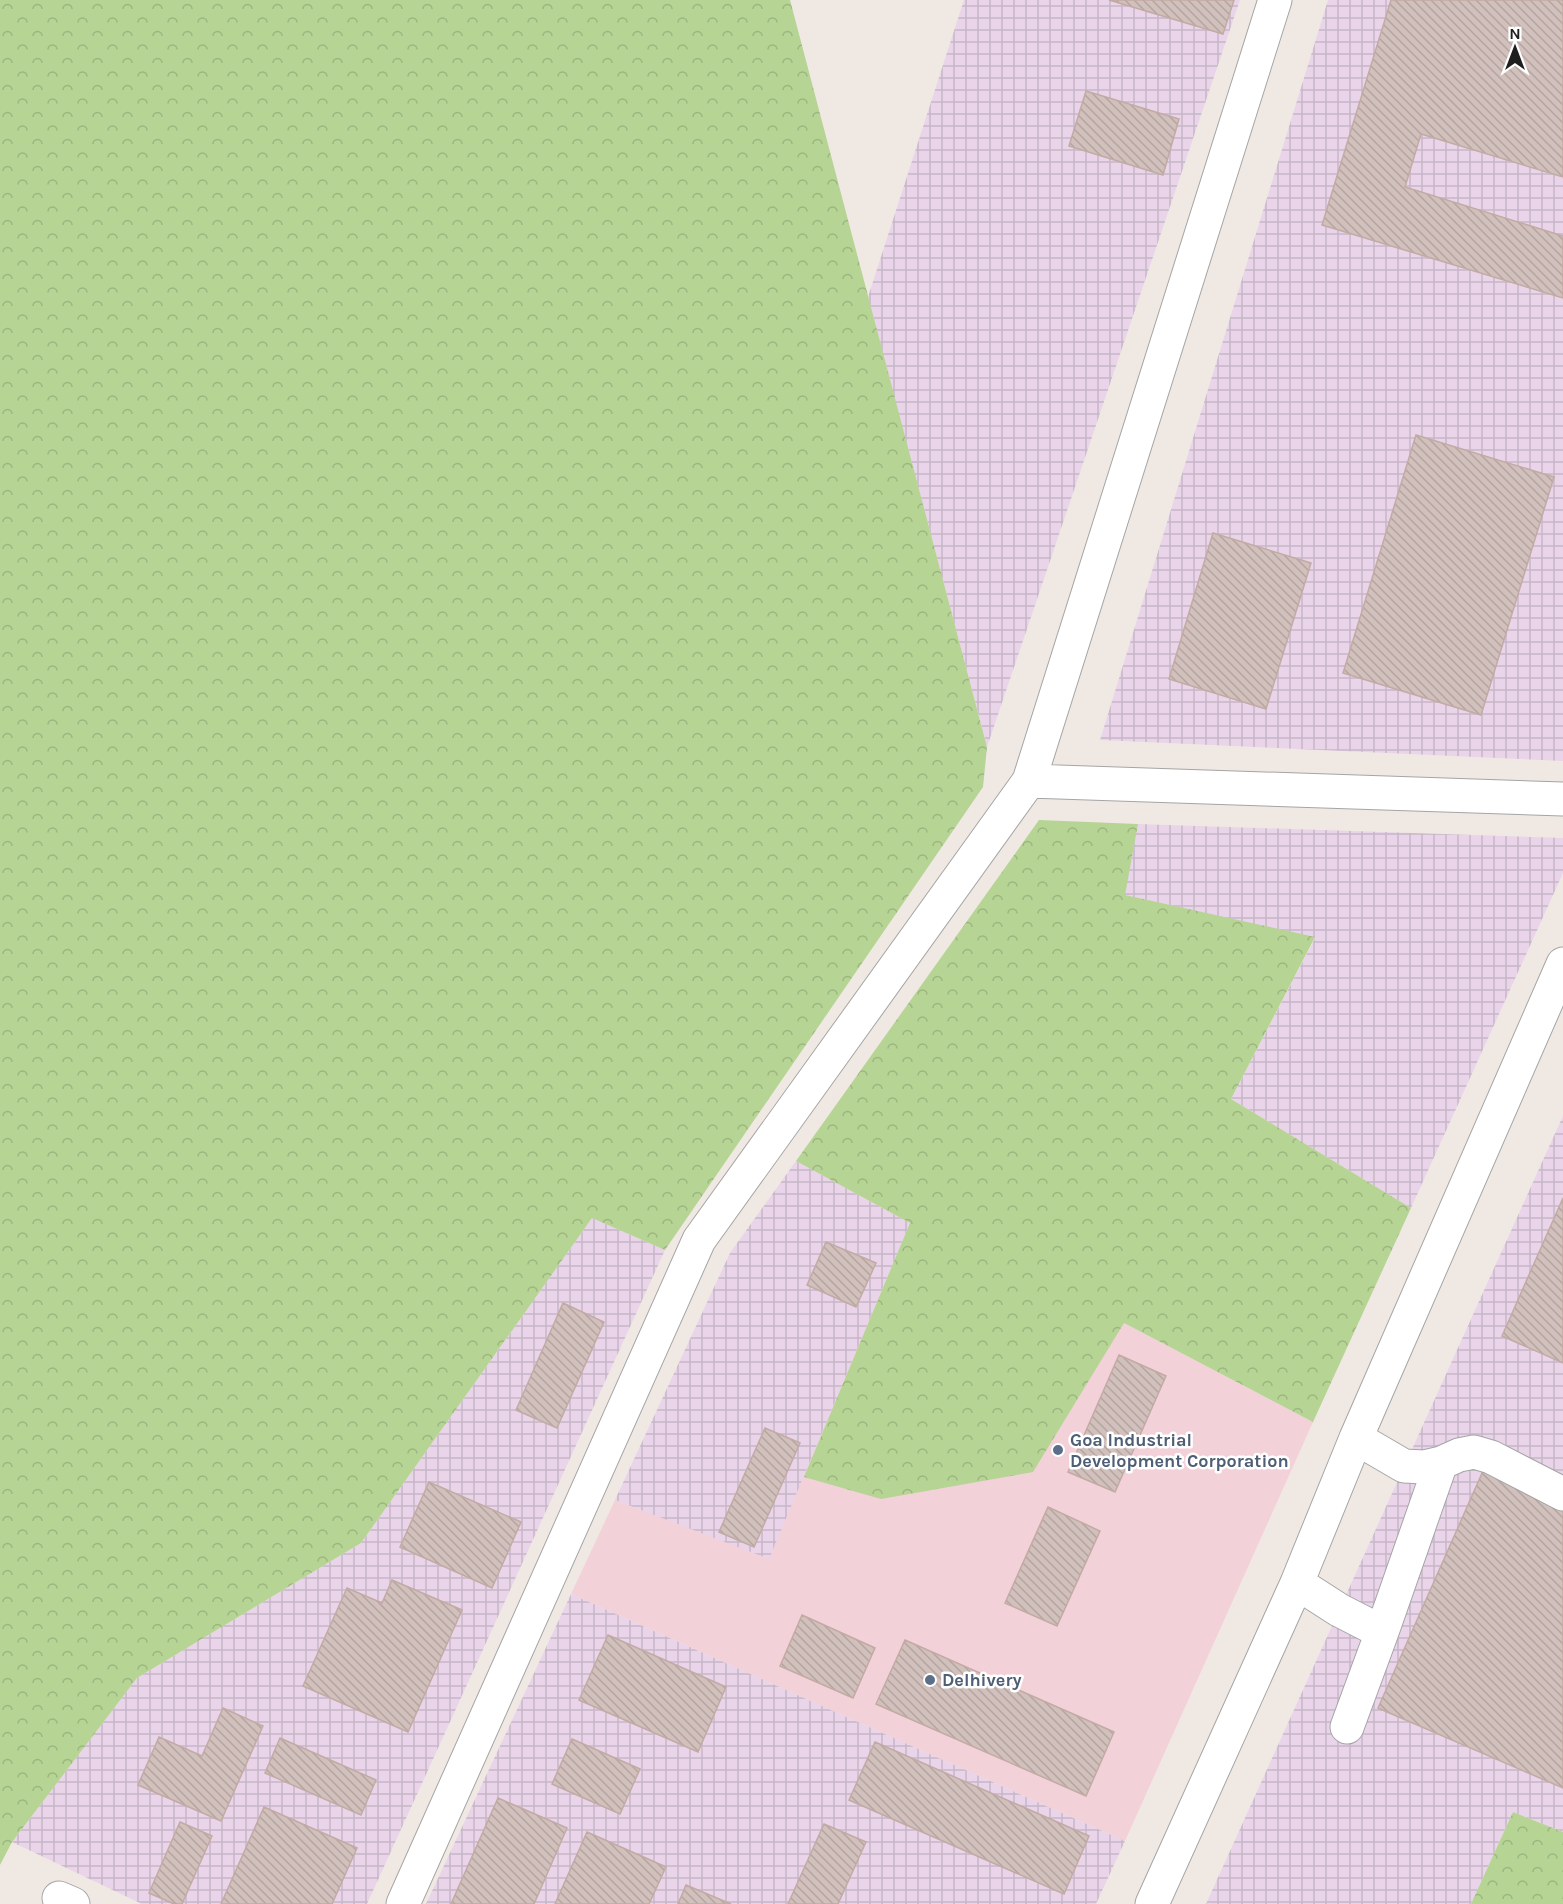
<svg xmlns="http://www.w3.org/2000/svg" width="1563" height="1904" font-family="Karla,sans-serif">
  <style>
    .commercial { fill: #f3d1d8 }
    .industrial { fill: url(#industrial-grid) }
    .forest { fill: url(#forest-crowns) }
    .building { fill: url(#building-back-hatch); stroke: #c3aaa4; stroke-width: 1.5 }
    .lines { fill: none; stroke-linecap: round; stroke-linejoin: round }
    .minor-casing { stroke: #a5a5a5; stroke-width: 35 }
    .minor { stroke: #fff; stroke-width: 33 }
    .service-dot { fill: #5c6f8a; stroke: #fff; stroke-width: 2 }
    .labels { text-anchor: middle; dominant-baseline: central; stroke-width: 5; stroke-linejoin: round; paint-order: stroke }
    .service-label { font-size: 18px; font-weight: bold; fill: #4e5e75; stroke: #fff; text-anchor: start }
  </style>
  <defs>
    <pattern id="industrial-grid" width="8" height="8" patternUnits="userSpaceOnUse" patternTransform="scale(1.5)"><rect width="8" height="8" fill="#e9d4ea"/><path d="M0 4h8M4 0v8" fill="none" stroke="#c7b6c8"/></pattern>
    <pattern id="forest-crowns" width="20" height="18" patternUnits="userSpaceOnUse" patternTransform="scale(1.5)"><rect width="20" height="18" fill="#b6d494"/><path d="M2 6a3 3 0 1 1 6 0M12 15a3 3 0 1 1 6 0" fill="none" stroke="#9cb67f"/></pattern>
    <pattern id="building-back-hatch" width="6" height="6" patternUnits="userSpaceOnUse" patternTransform="scale(1.5)"><rect width="6" height="6" fill="#d1c0bc"/><path d="M-1 5l2 2M0 0l6 6M5-1l2 2" fill="none" stroke="#b3a5a1"/></pattern>
  </defs>
  <rect width="100%" height="100%" fill="#f0e9e3"/>
  <path class="commercial" d="M910,1223L1124,1323L1313,1422L1125,1841L571,1594L615,1500L769,1558Z"/>
  <path class="industrial" d="M964,0H1240L987,747L868,297Z
    M1328,0H1563V761L1100,740Z
    M1138,824L1563,838V873L1411,1208L1231,1099L1315,938L1124,895Z
    M1563,1116V1832L1513,1812L1471,1904H1206Z
    M796,1161L910,1223L769,1559L615,1500L730,1253Z
    M592,1218L665,1250L367,1904H142L12,1842L137,1678L361,1543Z
    M571,1594L1125,1841L1096,1904H426Z"/>
  <path class="forest" d="M0,0H790L987,747L983,787L665,1250L592,1218L361,1543L137,1678L12,1842L0,1865Z
    M1039,820L1138,824L1125,895L1315,937L1231,1099L1411,1208L1313,1422L1124,1323L1033,1472L881,1499L804,1477L910,1223L796,1161Z
    M1513,1812L1563,1832V1904H1471Z"/>
  <path class="building" d="M1109,0H1234L1223,34Z
    M1391,0H1563V177L1421,134L1405,187L1563,236V298L1322,225Z
    M1086,91L1179,119L1163,175L1069,146Z
    M1416,435L1554,477L1481,715L1343,673Z
    M1213,533L1311,563L1266,709L1169,679Z
    M1563,1198V1363L1502,1336Z
    M826,1242L876,1263L856,1307L807,1285Z
    M563,1303L604,1322L557,1428L516,1410Z
    M1119,1355L1166,1376L1115,1492L1068,1472Z
    M765,1428L800,1443L754,1547L719,1532Z
    M1483,1471L1563,1506V1788L1378,1708Z
    M429,1482L521,1522L492,1588L400,1547Z
    M1048,1507L1100,1531L1057,1626L1005,1603Z
    M392,1580L462,1610L408,1732L303,1686L347,1588L382,1603Z
    M802,1615L875,1648L853,1698L780,1666Z
    M608,1635L726,1687L698,1752L579,1700Z
    M905,1640L1114,1732L1086,1796L876,1704Z
    M223,1708L263,1726L221,1821L138,1785L159,1737L202,1756Z
    M280,1738L376,1780L361,1815L265,1773Z
    M572,1739L640,1769L620,1814L552,1784Z
    M875,1742L1089,1836L1064,1894L849,1800Z
    M498,1798L567,1828L534,1904H451Z
    M264,1807L357,1848L332,1904H221Z
    M180,1822L212,1836L182,1904H174L149,1893Z
    M824,1824L866,1842L838,1904H788Z
    M587,1832L666,1867L649,1904H555Z
    M686,1885L731,1904H678Z"/>
  <g class="lines">
    <defs>
      <path id="minor" d="M1029,781L1563,799
        M1356,1438L1404,1466L1424,1467L1441,1463L1459,1455L1474,1452L1491,1457L1563,1494
        M1297,1583L1339,1610L1382,1632L1347,1727
        M1382,1632L1441,1463
        M59,1898L73,1904
        M403,1904L699,1240L1029,781L1275,0
        M1152,1904L1297,1583L1356,1438L1563,964"/>
    </defs>
    <use href="#minor" class="minor-casing"/>
    <use href="#minor" class="minor"/>
  </g>
  <g class="service-dot">
    <circle cx="1058" cy="1450" r="6"/>
    <circle cx="930" cy="1680" r="6"/>
  </g>
  <g class="labels">
    <g class="service-label">
      <text x="1070" y="1440">Goa Industrial<tspan x="1070" dy="21">Development Corporation</tspan></text>
      <text x="942" y="1680">Delhivery</text>
    </g>
  </g>
  <g transform="translate(1515 48)" stroke="#ffffff" stroke-width="4.5" paint-order="stroke">
  <path d="M0-4.5L10 22L0 15L-10 22Z" fill="#1e1e1e"/>
  <text y="-9" font-size="16" font-weight="bold" text-anchor="middle" fill="#1e1e1e">N</text>
  </g>
</svg>
